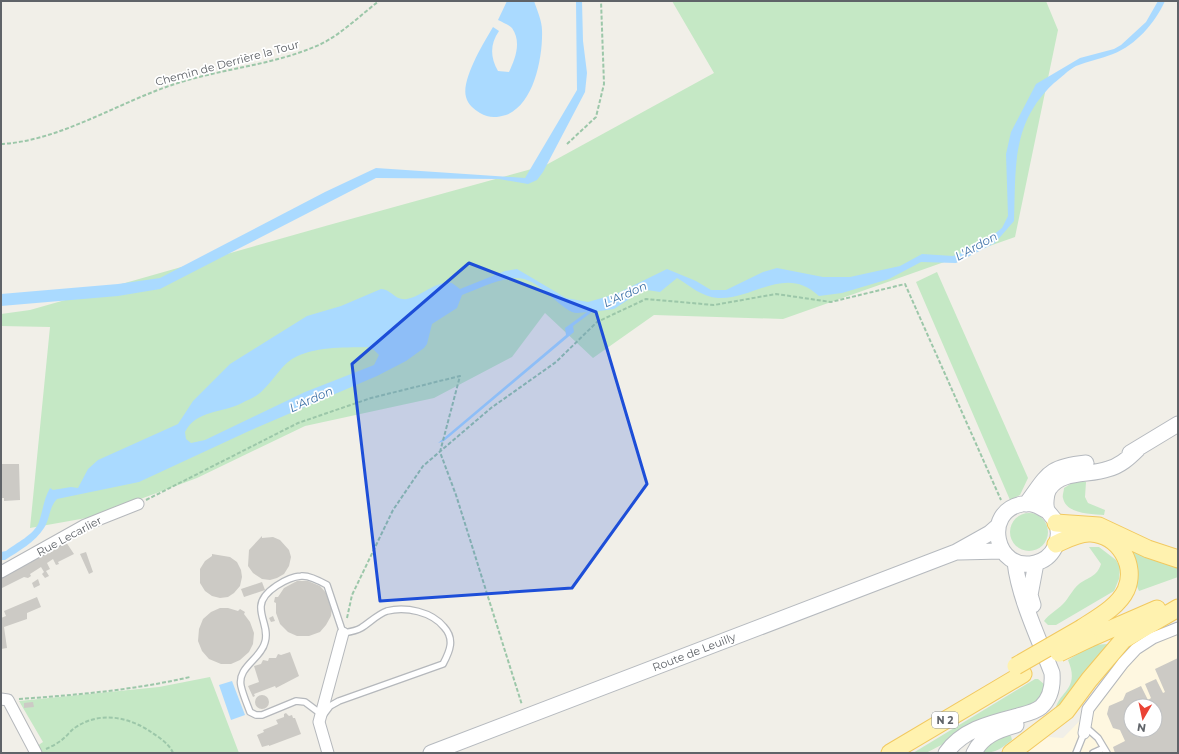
<svg xmlns="http://www.w3.org/2000/svg" width="1179" height="754" font-family="Montserrat,sans-serif">
  <style>
    .commercial { fill: #fef7e0; fill-rule: evenodd }
    .green { fill: #c5e8c5 }
    .water { fill: #aadaff; fill-rule: evenodd }
    .building { fill: #cccac5; fill-rule: evenodd }
    .lines { fill: none; stroke-linecap: round; stroke-linejoin: round }
    .lane-casing { stroke: #b5b8bc; stroke-width: 8 }
    .street-casing { stroke: #b5b8bc; stroke-width: 13 }
    .secondary-casing { stroke: #b6babf; stroke-width: 17 }
    .primary-casing { stroke: #f2c960; stroke-width: 19 }
    .path { stroke: #9cc7a9; stroke-width: 2; stroke-dasharray: 4 2; stroke-linecap: butt }
    .lane { stroke: #fff; stroke-width: 5.5 }
    .street { stroke: #fff; stroke-width: 11 }
    .secondary { stroke: #fff; stroke-width: 15 }
    .primary { stroke: #fff2af; stroke-width: 17 }
    .primary-bridge-casing { stroke: #f2c960; stroke-width: 19; stroke-linecap: butt }
    .primary-bridge { stroke: #fff2af; stroke-width: 17 }
    .marked { fill: #1d4ed8; fill-opacity: 0.2; stroke: #1d4ed8; stroke-width: 3; stroke-linejoin: round }
    .labels { text-anchor: middle; dominant-baseline: central; stroke-width: 3.5; stroke-linejoin: round; paint-order: stroke }
    .shield { fill: #fff; stroke: #8f9295; stroke-width: 1 }
    .shield-label { font-size: 10px; font-weight: bold; fill: #5f6368 }
    .street-label { font-size: 11px; fill: #5f6368; stroke: #fff }
    .water-label { font-size: 12px; font-style: italic; fill: #4174aa; stroke: #fff }
  </style>
  <rect width="100%" height="100%" fill="#f1efe8"/>
  <path class="commercial" d="M1178,634V753H1023L1048,737L1063,738L1091,709L1135,656L1159,642ZM1131,706H1155V730H1131Z"/>
  <path class="green" d="M672,1H1046L1058,30L1015,237L783,319L654,315L593,358L545,313L512,357L434,398L305,426L197,478L92,517L30,528L50,327L1,326V314L30,310L329,225L546,165L714,73Z
    M937,272L1028,478L1020,495L1010,500L916,282Z
    M1077,480L1086,482L1085,497L1088,503L1105,510L1104,515C1091,514 1066,514 1063,498C1062,496 1064,491 1064,488Z
    M1010 532a19 19 0 1 1 38 0a19 19 0 1 1-38 0Z
    M1128,544L1178,562V577L1139,591L1136,584Z
    M1089,547H1099L1116,560L1120,567L1119,579L1114,591L1056,625H1048L1044,621C1049,614 1057,610 1063,604C1069,598 1072,590 1079,584C1088,577 1097,577 1101,564Z
    M1108,644L1076,690L1055,712C1057,691 1081,691 1068,660L1092,645Z
    M210,677L239,753H40L37,746L43,742L19,701L159,687Z
    M1035,679H1038L1044,684L1045,691L1034,706L1008,710L926,753H913Z
    M1005,733L1011,736L1012,740C999,750 996,753 979,753L983,747Z"/>
  <path class="water" d="M507,1H534C537,10 542,21 542,30C543,57 534,105 506,115C496,118 488,118 480,113C474,109 468,105 466,97C461,80 484,42 493,27L499,31C490,44 490,57 498,71L509,72C515,59 522,42 512,28C509,25 502,22 498,20Z
    M576,1H582L583,41L587,73L585,92L543,172L537,180L528,184L499,179L376,178L160,289L118,296L1,306V294L118,284L160,278L325,192L376,168L525,178L577,90Z
    M1158,1H1165C1155,23 1136,45 1113,54C1101,59 1088,61 1076,66C1068,70 1061,78 1054,83C1011,123 1016,168 1014,221L995,243L956,263L921,262L889,279L842,293L819,296C785,264 754,300 718,298C702,297 690,286 677,278L660,292L647,290L640,292L614,309L592,312L573,326L574,332L449,437L444,441L438,443L566,335L565,328L587,312C583,312 577,314 572,312C554,303 537,277 515,278C498,279 478,289 462,295L457,308L432,324L427,344L424,348L406,361L377,376L249,431L139,482L57,499C49,507 50,519 44,528C35,542 19,551 5,560H1V552L6,551C16,543 34,535 39,522C43,510 44,498 50,488L53,490L71,487L78,488L88,469L98,460L178,424L193,401L230,364L307,316L341,306L381,289C391,289 395,301 407,299C423,296 434,281 452,283L460,289L505,271L517,269L566,298L588,302L616,294L667,269L696,281L711,290H726L763,272L777,268L823,277H850L900,266L922,254L953,256L979,246L1002,228L1008,216L1006,154L1011,132L1036,84L1080,58L1114,49L1121,45L1146,22ZM367,347L374,350L379,355L374,365L305,392L205,440L191,443L186,439L185,432C196,410 223,413 242,403C250,399 258,396 263,390C273,381 281,366 292,359C314,346 342,348 367,347Z
    M232,681L245,715L231,720L219,685Z"/>
  <path class="building" d="M1,464H19L20,500L4,501V498H1Z
    M262,536V538L273,537L280,540L289,550L291,557L289,566L284,574L277,578L270,580L262,579L253,573L248,566L249,550Z
    M64,539L74,554L58,562L59,564L56,565L53,559L47,563L50,569L46,571L49,576L45,578L42,574L44,572L41,567L30,574L31,576L28,578L24,577L2,588L1,578L36,558Z
    M86,552L93,572L89,574L80,554Z
    M212,554L230,557L237,562L241,570L242,577L240,586L234,593L228,597L220,598L212,596L205,591L200,583V569L205,561L212,556Z
    M38,579L40,585L34,588L32,583Z
    M297,581H308L320,586L327,594L332,607L331,616L326,625L320,632L309,636H297L288,632L280,624L276,613V603L274,602L275,597H278L284,588Z
    M262,582L265,590L244,597L241,589Z
    M37,597L41,607L27,613V619L4,627L7,648L1,649V618L6,616L4,611Z
    M220,608H228L238,611L240,609L245,612L244,614L250,622L254,633L253,644L249,652L240,660L231,664H221L209,659L202,651L198,641L199,629L203,619L211,612Z
    M273,616L275,621L271,622L269,618Z
    M290,652L299,676L276,688L275,686L254,694L255,696L253,697L248,686L259,682L254,666L261,664L263,660L268,661L269,658H276L278,654L281,655Z
    M1178,658V753H1115L1113,747L1125,741L1120,730L1113,728L1107,714L1109,706L1123,700L1126,693L1141,686L1148,700L1151,698L1145,684L1156,679L1163,693L1165,692L1155,669ZM1131,706H1155V730H1131Z
    M255 702a7 7 0 1 1 14 0a7 7 0 1 1-14 0Z
    M33,702L34,707L24,708V703Z
    M286,713L289,716L292,715L293,718H295L301,734L269,746V745L262,747L257,735L264,732L263,730L278,724L276,720L284,717V714Z"/>
  <g class="lines">
    <defs>
      <path id="lane" d="M321,714L305,702L296,701L262,715H256L250,712C247,704 243,695 241,686C237,667 261,659 265,642C269,629 260,618 261,606C262,591 288,577 301,576C309,575 320,581 327,585L343,633C349,632 356,631 361,628C369,623 378,614 387,611C406,606 432,612 444,627C455,639 450,651 443,664L339,701L330,706L324,714
        M1076,753L1084,733L1089,730L1098,738L1107,753
        M1093,753L1104,748"/>
      <path id="street" d="M1,572L85,525L138,504
        M1,699L8,700L36,753
        M1084,733L1088,709L1123,663L1136,649L1153,638L1178,628
        M328,753L319,722L343,633"/>
      <path id="secondary" d="M1130,453L1178,424
        M1026,504C1048,475 1047,467 1086,463
        M1047,511C1039,506 1032,502 1022,504C982,511 995,573 1035,563C1053,559 1063,539 1056,522C1054,518 1049,514 1047,510C1045,505 1046,494 1049,489C1061,470 1089,476 1108,469C1120,466 1129,458 1138,449
        M959,552L1002,551
        M1033,605L1030,595L1036,563
        M431,753L956,552L990,533L998,526
        M946,753C963,729 991,723 1018,716C1025,714 1035,712 1041,707C1051,698 1053,686 1052,673C1039,639 1019,598 1015,562
        M974,753C982,736 998,730 1016,725"/>
      <path id="primary" d="M1056,523L1099,526L1148,549L1178,559
        M1056,544C1067,539 1079,532 1091,533C1119,535 1137,565 1126,590C1118,607 1097,618 1082,628
        M1088,639L1157,609
        M890,753L1023,674
        M1011,753L1066,711L1089,680L1123,640L1178,608"/>
    </defs>
    <use href="#lane" class="lane-casing"/>
    <use href="#street" class="street-casing"/>
    <use href="#secondary" class="secondary-casing"/>
    <use href="#primary" class="primary-casing"/>
    <path class="path" d="M1,144C61,141 120,101 178,83C225,68 275,65 321,44C340,35 362,14 379,1
      M567,144L596,117L604,84L601,1
      M146,500L298,423L371,398L460,376L440,452L456,495L522,705
      M347,618L352,595L393,510L423,466L491,408L556,362L597,322L646,299L714,305L776,294L831,302L905,284L1001,500
      M19,699C76,695 134,690 190,677
      M46,749C52,746 59,743 64,738C68,735 71,730 76,727C99,712 125,716 148,730C157,736 169,743 173,753"/>
    <use href="#lane" class="lane"/>
    <use href="#street" class="street"/>
    <use href="#secondary" class="secondary"/>
    <use href="#primary" class="primary"/>
    <defs>
      <path id="primary-bridge" d="M1059,653L1088,639
        M1016,666L1082,628"/>
    </defs>
    <use href="#primary-bridge" class="primary-bridge-casing"/>
    <use href="#primary-bridge" class="primary-bridge"/>
  </g>
  <path class="marked" d="M469,263L596,312L647,484L572,588L380,601L352,364Z"/>
  <g class="labels">
    <rect class="shield" x="932" y="712" width="26" height="16" rx="3"/>
    <g class="shield-label">
      <text x="945" y="720">N 2</text>
    </g>
    <g class="street-label">
      <text transform="translate(227 63) rotate(-15)">Chemin de Derrière la Tour</text>
      <text transform="translate(69 536) rotate(-28)">Rue Lecarlier</text>
      <text transform="translate(694 652) rotate(-21)">Route de Leuilly</text>
    </g>
    <g class="water-label">
      <text transform="translate(976 246) rotate(-29)">L'Ardon</text>
      <text transform="translate(625 294) rotate(-24)">L'Ardon</text>
      <text transform="translate(311 399) rotate(-24)">L'Ardon</text>
    </g>
  </g>
  <rect width="1179" height="754" fill="none" stroke="#5f6368" stroke-width="4"/>
  <g transform="translate(1143 718) rotate(189)"><circle r="19" fill="#ffffff" stroke="#bfc1c3"/>
  <path d="M0-3L7 15L0 10L-7 15Z" fill="#ea4335"/>
  <text y="-6" font-size="11" font-weight="bold" text-anchor="middle" fill="#5f6368">N</text>
  </g>
</svg>
